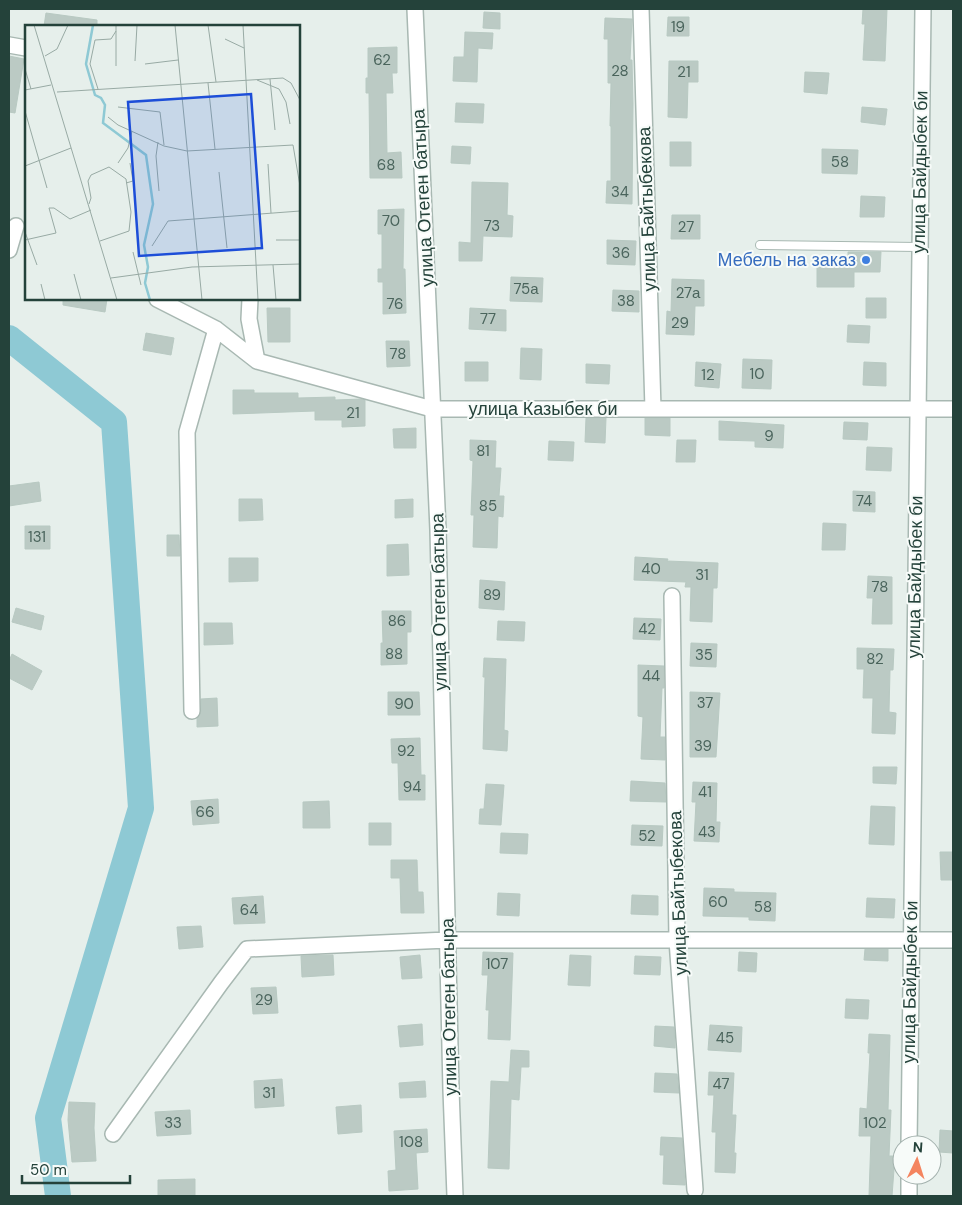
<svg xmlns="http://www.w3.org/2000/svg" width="962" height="1205" font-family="'DM Sans',sans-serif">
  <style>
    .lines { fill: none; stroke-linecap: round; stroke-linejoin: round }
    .river { stroke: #8ec9d4; stroke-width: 26 }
    .building { fill: #bbcac4; stroke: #b8c9c2 }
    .lane-casing { stroke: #a8b8b2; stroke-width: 10 }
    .street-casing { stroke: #a8b8b2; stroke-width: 18 }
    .lane { stroke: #fff; stroke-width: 8 }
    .street { stroke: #fff; stroke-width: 15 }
    .shop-dot { fill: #3f7fe0; stroke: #f7fbf9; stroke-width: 2 }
    .labels { text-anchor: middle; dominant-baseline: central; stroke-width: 4; stroke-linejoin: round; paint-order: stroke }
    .number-label { font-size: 15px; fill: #4a645c }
    .street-label { font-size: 18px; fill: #24423a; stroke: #f7fbf9 }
    .shop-label { font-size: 18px; fill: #366cbe; stroke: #f7fbf9; text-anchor: end }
    .inset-river { fill: none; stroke: #8ec9d4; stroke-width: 2.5 }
    .inset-road { fill: none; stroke: #98aaa4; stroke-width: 1 }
    .view { fill: #1d4ed8; fill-opacity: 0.15; stroke: #1d4ed8; stroke-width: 2.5 }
    .inset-edge { fill: none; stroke: #24423a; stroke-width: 2.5 }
  </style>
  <rect width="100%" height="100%" fill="#e6efeb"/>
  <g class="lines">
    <path class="river" d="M9,338L114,422L141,808L48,1118L58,1196"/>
  </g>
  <path class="building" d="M863,9H887L885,61L863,60L865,24H862Z
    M484,12L500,13V29L483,28Z
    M46,13L97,20V26H44Z
    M668,17H689V36H667Z
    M605,18L632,19L630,60H632L633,104L632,204L606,203L607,181H611V126H610L611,83H608V39H604Z
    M465,32L493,33L492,49L478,48L477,82L453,81L454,57H464Z
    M397,47V73H392L393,93H386L387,153L401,152L402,178H370L369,93H366V78H368V48Z
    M9,56L24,59L15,113L9,112Z
    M669,61H698V82H688L687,118L668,117Z
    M805,72L829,73L827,94L804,92Z
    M456,103L484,104L483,123L455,122Z
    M862,107L887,109L885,125L861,122Z
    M670,142H691V166H670Z
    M452,146L471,147L470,164L451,163Z
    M822,149L858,150L857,174L822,173Z
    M472,182L508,183L507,215L513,216L512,237L483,236L482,261H459V242L471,243Z
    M861,196L885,197L884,217H860Z
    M404,209L403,269H405L406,313L383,314V282H378V269H382V234H378V210Z
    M672,215H700V239H671Z
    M607,240L636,241L635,265L607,264Z
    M848,252H881L880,272H854V287H817V260L848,261Z
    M511,277L543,278L542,302L510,301Z
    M672,279L704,280V306H695L694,335L666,334L667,311L671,312Z
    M613,290L639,291V312L612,311Z
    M866,298H886V318H866Z
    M63,299H107L105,312L63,305Z
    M267,308H290V342H268Z
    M470,308L506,310V331L469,329Z
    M848,325L870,326L869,343L847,342Z
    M146,333L174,338L171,355L143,350Z
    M386,341H409L410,366L387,367Z
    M521,348L542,349L541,380L520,379Z
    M743,359L772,360L771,389L742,388Z
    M465,362H488V381H465Z
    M696,362L721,364L719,388L695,386Z
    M864,362L886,363V386L863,385Z
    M586,364L610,365L609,384L586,383Z
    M233,390H254V393H298V398L335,397V400L362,399L365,400V426L342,427V420H315V411L233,414Z
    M586,418H606L605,443L585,442Z
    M645,418H670V436L645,435Z
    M719,421L784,425L783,448L755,447V441L719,440Z
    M844,422L868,423L867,440L843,439Z
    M416,428V448H394L393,429Z
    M470,440L496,441L495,468H501L499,496H504L503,517L498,516L497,548L473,547L474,515H471L473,461L470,460Z
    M677,440H696L695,462H676Z
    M549,441L574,442L573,461L548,460Z
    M867,447L892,448L891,471L866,470Z
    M39,482L41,501L9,506V486Z
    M853,491L875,492V512L853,511Z
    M239,499H262L263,520L239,521Z
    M413,499V517L395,518V500Z
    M823,523L846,524L845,550H822Z
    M25,526H50V549H25Z
    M167,535H179L180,556H167Z
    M408,544L409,575L387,576V545Z
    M635,557L668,559L667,561L718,563L717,588H713L712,622L690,621L691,587H685L686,582L634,580Z
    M229,558H258V581L229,582Z
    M868,576L892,577V624H872L873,598H867Z
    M480,580L505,582L504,610L479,608Z
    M16,608L44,616L41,630L12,622Z
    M382,611H411V632H407V664L381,665V643H383Z
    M634,618L661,619L660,640L633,639Z
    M498,621L525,622L524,641L497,640Z
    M204,623H232L233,644L204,645Z
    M691,643L717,644L716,667L690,666Z
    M857,648L894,649L893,670H890L889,712L896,713L895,734L872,733L873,698H863L864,669H857Z
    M12,654L42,671L32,690L9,678V661Z
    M484,658L506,659L504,730L508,731L507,751L483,749L485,677H483Z
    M638,665L664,666V688H662L660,737H665V760L641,759L643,717L638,716Z
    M388,692H419L420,715H388Z
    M690,692L720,693L716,757H690Z
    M217,698L218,726L197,727V719L201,711V699Z
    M420,738L421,775H425V800H399L398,763H392L391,739Z
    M873,767H897L896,784L873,783Z
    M631,781L665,783L666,802L630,801Z
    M693,782L717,783L716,822H720L719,842L694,841L696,802H692Z
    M486,784L504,785L501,825L479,824L480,809H484Z
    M218,799L219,823L193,825L191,801Z
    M329,801L330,828H303V802Z
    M871,806L895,807L894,845L869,844Z
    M369,823H391V845H369Z
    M632,825L663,826L662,846L631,845Z
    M501,833L528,834L527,854L500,853Z
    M940,852H953V880H941Z
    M391,860H417L418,892H423L424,913H401L400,878H391Z
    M704,888L734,889V892L776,893L775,921L749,920V917L703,916Z
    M498,893L520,894L519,916L497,915Z
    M632,895L658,896V915L631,914Z
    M263,896L265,923L234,924L232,898Z
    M867,898L895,899L894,918L866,917Z
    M201,926L203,947L179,949L177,927Z
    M865,949H888V961L864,960Z
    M483,952L513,953L510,1040L488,1039L489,1010H486L488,975H482Z
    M739,952L757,953L756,972L738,971Z
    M333,955L334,975L302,977L301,956Z
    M420,955L422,978L402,979L400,957Z
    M570,955L591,956L590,986L568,985Z
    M635,956L661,957L660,975L634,974Z
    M276,987L278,1013L253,1014L251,988Z
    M846,999L869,1000L868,1019L845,1018Z
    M422,1024L423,1045L400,1047L398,1026Z
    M710,1025L742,1027L741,1052L708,1050Z
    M655,1026L674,1027L675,1048L654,1046Z
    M869,1034L890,1035L888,1110H891L889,1156H895L892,1196H869L871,1136H859L860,1108L867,1109L870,1053H868Z
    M511,1050L529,1051V1067H521L519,1100L511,1099L509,1169L488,1168L491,1081L509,1082Z
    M709,1072L734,1073L732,1115H736L734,1153H736L735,1173L715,1172L716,1132H712L714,1095H708Z
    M655,1073L677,1074L679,1093L654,1092Z
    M282,1079L284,1106L255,1108L254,1081Z
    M425,1081L426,1097L400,1098L399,1083Z
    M69,1102L95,1103L94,1128L96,1161L72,1162L68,1120Z
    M361,1105L362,1132L338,1134L336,1107Z
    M190,1110L191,1134L157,1136L155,1112Z
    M427,1129L428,1152L416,1153L418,1189L389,1191L388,1171L396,1170L394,1131Z
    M940,1130L953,1131V1153L939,1152Z
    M661,1137L682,1138L685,1185L663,1184L664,1155H660Z
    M195,1179V1196H158V1180Z"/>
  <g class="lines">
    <defs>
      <path id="lane" d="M760,245L919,247"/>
      <path id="street" d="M415,9L438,530L451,1090L455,1196
        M641,9L653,409
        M9,45L26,48
        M9,250L16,226
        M157,299L216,329L257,361L432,409H953
        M250,299L249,319L257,361
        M672,596L677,940L695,1190
        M192,711L187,432L216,329
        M113,1134L221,983L247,949L447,940H953
        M909,1145L923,9
        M909,1196V1175"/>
    </defs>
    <use href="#lane" class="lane-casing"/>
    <use href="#street" class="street-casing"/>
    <use href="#lane" class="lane"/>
    <use href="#street" class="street"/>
  </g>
  <circle class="shop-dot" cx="866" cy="260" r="5"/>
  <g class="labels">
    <g class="number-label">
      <text x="678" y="27">19</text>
      <text x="382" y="60">62</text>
      <text x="620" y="71">28</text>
      <text x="684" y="72">21</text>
      <text x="840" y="162">58</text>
      <text x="386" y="165">68</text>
      <text x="620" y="192">34</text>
      <text x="391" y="221">70</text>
      <text x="492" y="226">73</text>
      <text x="686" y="227">27</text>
      <text x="621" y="253">36</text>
      <text x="526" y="289">75а</text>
      <text x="688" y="293">27а</text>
      <text x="626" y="301">38</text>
      <text x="395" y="304">76</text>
      <text x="488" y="319">77</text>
      <text x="680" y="323">29</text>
      <text x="398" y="354">78</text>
      <text x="757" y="374">10</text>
      <text x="708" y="375">12</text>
      <text x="353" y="413">21</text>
      <text x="769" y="436">9</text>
      <text x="483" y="451">81</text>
      <text x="864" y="501">74</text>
      <text x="488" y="506">85</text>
      <text x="37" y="537">131</text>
      <text x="651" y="569">40</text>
      <text x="702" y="575">31</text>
      <text x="880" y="587">78</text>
      <text x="492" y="595">89</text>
      <text x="397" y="621">86</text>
      <text x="647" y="629">42</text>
      <text x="394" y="654">88</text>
      <text x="704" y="655">35</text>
      <text x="875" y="659">82</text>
      <text x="651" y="676">44</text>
      <text x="705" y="703">37</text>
      <text x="404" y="704">90</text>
      <text x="703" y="746">39</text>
      <text x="406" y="751">92</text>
      <text x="412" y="787">94</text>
      <text x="705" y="792">41</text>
      <text x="205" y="812">66</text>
      <text x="707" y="832">43</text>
      <text x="647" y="836">52</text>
      <text x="718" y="902">60</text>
      <text x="763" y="907">58</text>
      <text x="249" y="910">64</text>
      <text x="497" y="964">107</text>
      <text x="264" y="1000">29</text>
      <text x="725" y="1038">45</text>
      <text x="721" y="1084">47</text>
      <text x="269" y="1093">31</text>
      <text x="173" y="1123">33</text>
      <text x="875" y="1123">102</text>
      <text x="411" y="1142">108</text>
    </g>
    <g class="street-label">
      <text transform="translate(920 172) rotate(-89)">улица Байдыбек би</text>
      <text transform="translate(423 198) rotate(-93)">улица Отеген батыра</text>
      <text transform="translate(647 209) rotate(-92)">улица Байтыбекова</text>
      <text x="543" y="409">улица Казыбек би</text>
      <text transform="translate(915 577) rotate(-89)">улица Байдыбек би</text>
      <text transform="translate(439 602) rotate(-91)">улица Отеген батыра</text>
      <text transform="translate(678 893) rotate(-92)">улица Байтыбекова</text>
      <text transform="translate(910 982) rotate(-89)">улица Байдыбек би</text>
      <text transform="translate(449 1007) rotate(-91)">улица Отеген батыра</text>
    </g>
    <g class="shop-label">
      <text x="856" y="260">Мебель на заказ</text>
    </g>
  </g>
  <g transform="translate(25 25)">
    <rect width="275" height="275" fill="#e6efeb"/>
    <path class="inset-river" d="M68,0L61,39L70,70L76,73L80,80L78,98L121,130L128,179L119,220L123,242L120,258L125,275"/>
    <path class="inset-road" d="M9,0L92,275M91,0V41M150,0L177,275M183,0L191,57M218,0L233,275M200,14L219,23M20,31L32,24L43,0M110,36L112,0M120,39L153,35M0,44L6,64M245,54L250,105M232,55L254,64L261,77L265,99M183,58L190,124M73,64L65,39L70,15L86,14L91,6M0,65L26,60M32,67L258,53L266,58L275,75M93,82L135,87L139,120M0,86L22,163M83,92L93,100L139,121L162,126L268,120L275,161M133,117L131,131L134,166M93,138L103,123L107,106M243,139L246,188M0,141L46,123M194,147L202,223M101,158L108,156L105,138M64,179L66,173L63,156L66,150L84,142L101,154L106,187L104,206L75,216M0,207L12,240M0,215L31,208L24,183H29L45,194L66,185M251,215H275M127,221L143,196L275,186M108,227L116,260M248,240L251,275M49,249L56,275M86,253L167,242L275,239M16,259L20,275"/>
    <path class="view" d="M226,69L237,223L114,231L103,77Z"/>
    <rect width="275" height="275" class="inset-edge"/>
  </g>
  <rect width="962" height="1205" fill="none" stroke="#24423a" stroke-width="20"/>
  <g transform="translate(917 1160) rotate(4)"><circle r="24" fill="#f7fbf9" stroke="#a3b1ad"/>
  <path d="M0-4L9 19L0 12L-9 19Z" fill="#f4845f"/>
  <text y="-8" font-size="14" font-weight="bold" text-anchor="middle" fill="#24423a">N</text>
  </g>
  <path d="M22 1175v8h108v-8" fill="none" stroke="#24423a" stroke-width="2.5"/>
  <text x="30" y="1175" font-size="15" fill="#24423a" stroke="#f7fbf9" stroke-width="4" paint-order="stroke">50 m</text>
</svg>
